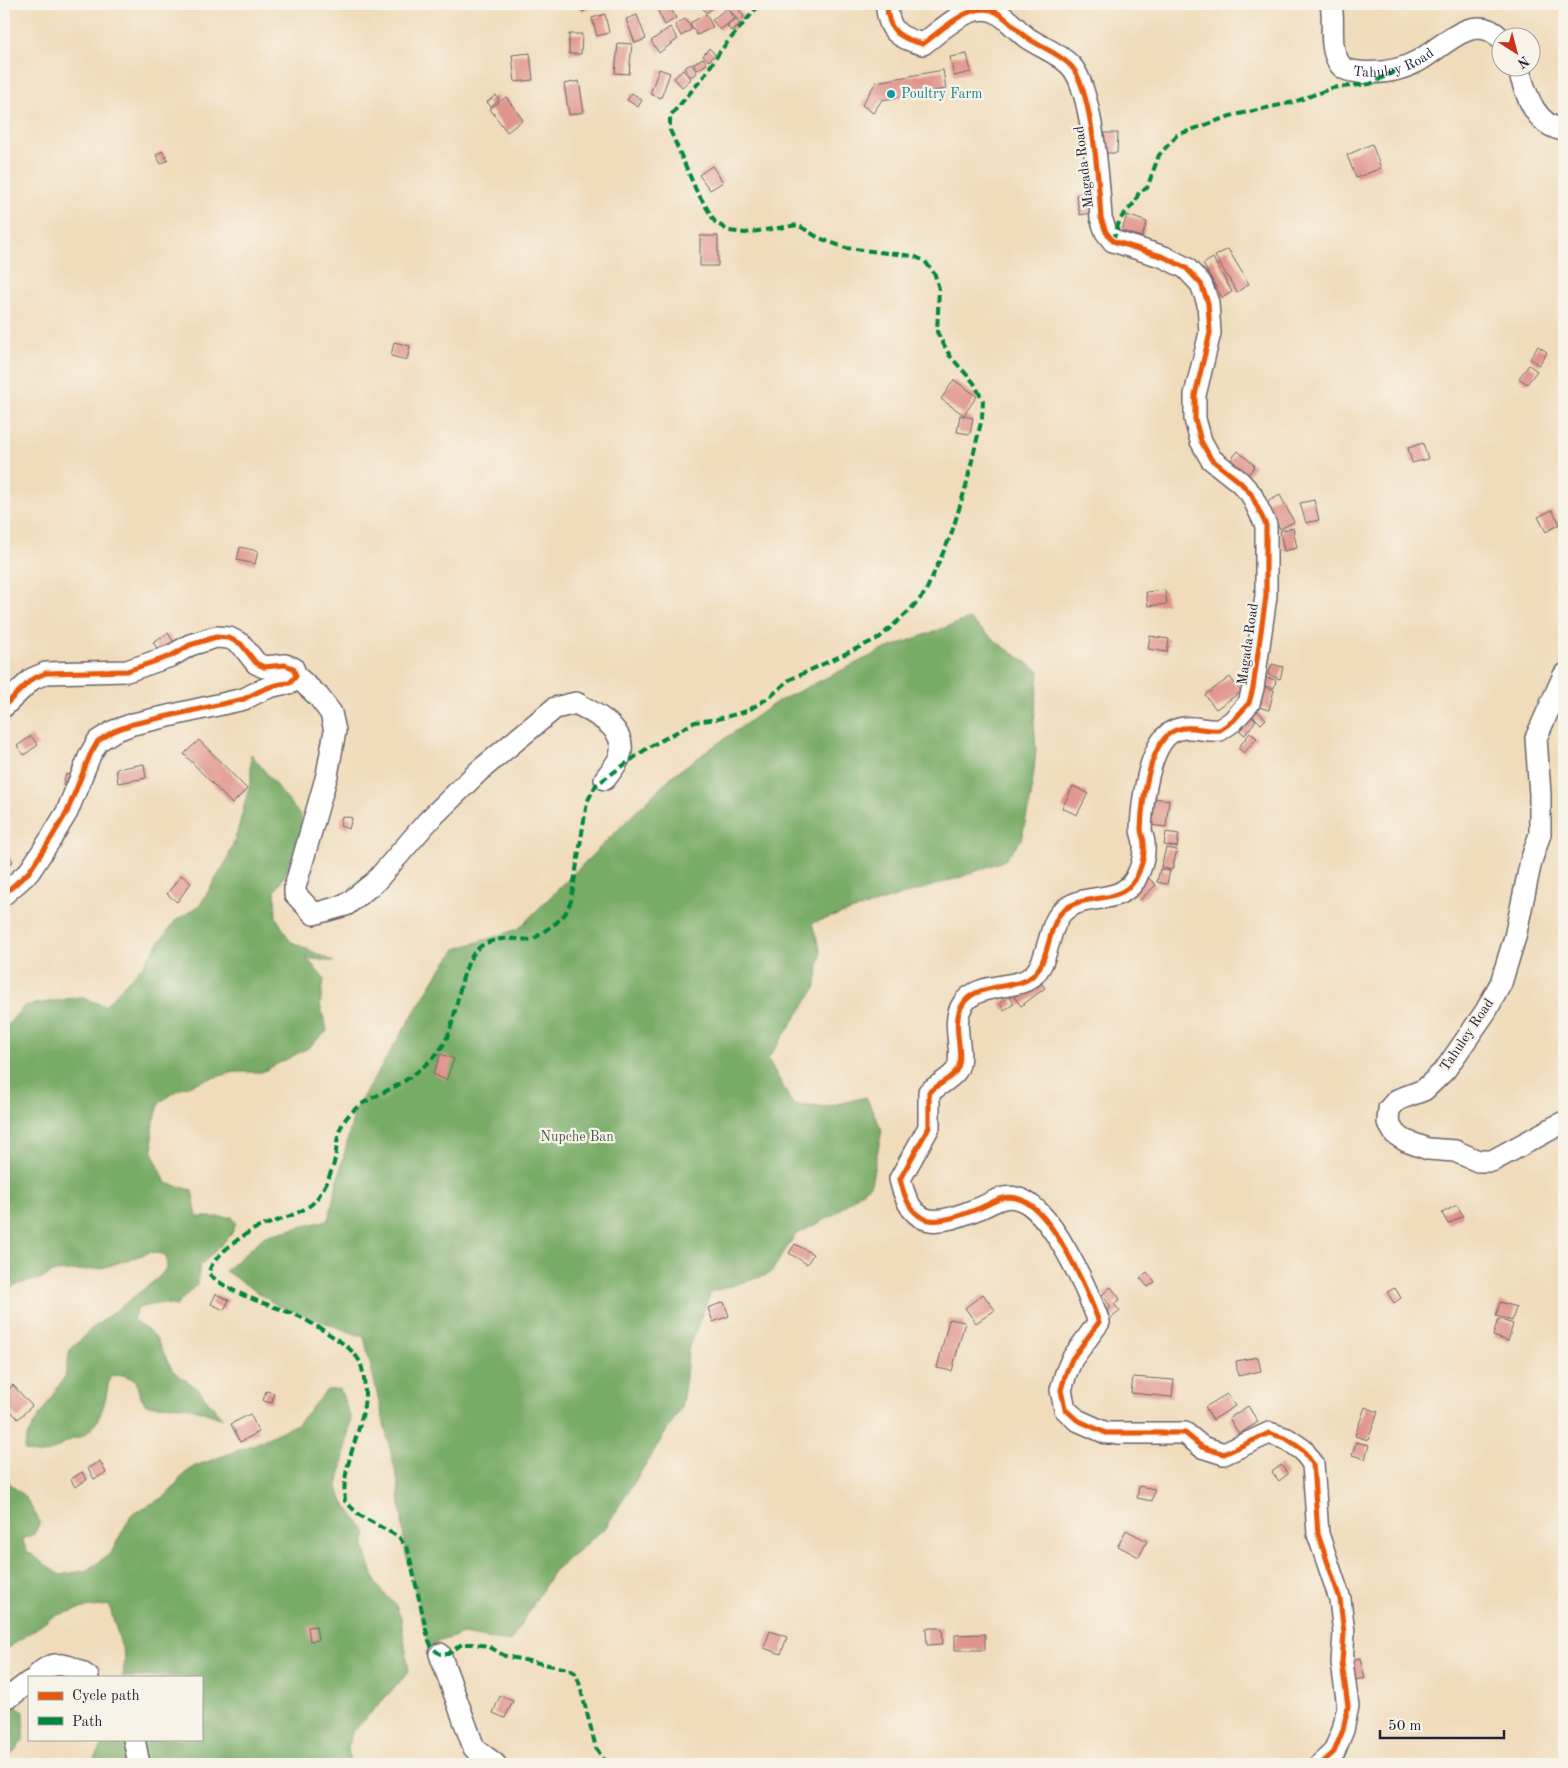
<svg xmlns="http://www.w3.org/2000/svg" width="1568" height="1768" font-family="'Old Standard TT',serif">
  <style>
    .forest { fill: #78ab66; stroke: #4d6650 }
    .building { fill: #e0948c }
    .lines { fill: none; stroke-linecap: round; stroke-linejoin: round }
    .minor-casing { stroke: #6a6368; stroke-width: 24 }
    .minor { stroke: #fff; stroke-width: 21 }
    .quiet { stroke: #00873e; stroke-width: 4; stroke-dasharray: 8 4; stroke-linecap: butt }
    .cycleway-casing { stroke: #f7f3e8; stroke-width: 8 }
    .cycleway { stroke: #e8590c; stroke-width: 5 }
    .culture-dot { fill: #0f9aa8; stroke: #f7f3e8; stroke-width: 2 }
    .labels { text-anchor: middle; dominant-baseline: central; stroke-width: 4.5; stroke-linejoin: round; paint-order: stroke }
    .street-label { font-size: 14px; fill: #22223b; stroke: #f7f3e8 }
    .culture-label { font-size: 14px; fill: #0d838f; stroke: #f7f3e8; text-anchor: start }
    .park-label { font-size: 14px; fill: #4b5b4f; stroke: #f7f3e8 }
  </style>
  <rect width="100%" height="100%" fill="#f7f3e8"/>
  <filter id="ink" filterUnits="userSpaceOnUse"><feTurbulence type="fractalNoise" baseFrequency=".02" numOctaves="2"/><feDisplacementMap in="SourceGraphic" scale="10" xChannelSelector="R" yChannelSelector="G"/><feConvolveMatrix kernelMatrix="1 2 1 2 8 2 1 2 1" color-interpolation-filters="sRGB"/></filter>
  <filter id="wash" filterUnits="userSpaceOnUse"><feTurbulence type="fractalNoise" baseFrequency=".0096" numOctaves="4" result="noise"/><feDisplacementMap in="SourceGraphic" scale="20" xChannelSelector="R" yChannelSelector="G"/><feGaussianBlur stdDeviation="1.12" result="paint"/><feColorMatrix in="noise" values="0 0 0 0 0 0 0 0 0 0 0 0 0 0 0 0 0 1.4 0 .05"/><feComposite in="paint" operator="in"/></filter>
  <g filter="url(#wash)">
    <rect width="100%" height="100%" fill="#f0dcbb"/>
    <path class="forest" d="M969,619L998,643L1039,671L1034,721L1036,751L1031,797L1021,840L1005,860L961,877L812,923L821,953L815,989L768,1059L793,1105L825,1107L866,1097L882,1130L871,1184L832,1216L795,1235L770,1274L711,1292L688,1349L686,1378L681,1408L606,1527L554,1571L510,1642L463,1634L428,1645L405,1550L398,1483L364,1337L277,1305L225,1271L265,1236L328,1220L355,1110L438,973L456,949L518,929L672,776L775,703L883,650Z
      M251,754L302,818V847L275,891L276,917L290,941L334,962L307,958L324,979L320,1005L327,1031L308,1048L262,1072H235L208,1079L182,1088L160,1102L152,1128L153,1154L166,1183L192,1190L197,1217H232L236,1223L231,1235L200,1266L197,1284L176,1306L162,1303L137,1308L133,1320L155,1336L173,1371L197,1388L223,1419L186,1406L146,1405L139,1393L136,1380L123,1375L110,1376C106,1396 103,1423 84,1435C79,1439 72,1438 66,1442C50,1452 43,1459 24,1450L28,1434L65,1376L70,1350L90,1330L157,1279L167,1268L166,1255L151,1252L99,1269L54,1272L43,1278L15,1285L4,1293V1029L24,1006L80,997L105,1006L142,966L175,921L200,905L227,860L237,833L251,780Z
      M340,1389L351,1419L338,1487L342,1500L367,1533L364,1547L376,1584L396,1606L401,1618L409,1672L352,1733L348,1747L350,1764H92L106,1739H201V1677H123L125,1658L109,1605L84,1608L54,1616L7,1649L4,1654V1478L26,1498L40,1522L34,1534L22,1539L27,1551L60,1575L88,1570L111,1553L131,1515L167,1495L184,1474L195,1466L248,1447L297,1424L327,1390Z
      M4,1699L24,1712V1739L4,1764Z"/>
    <g id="blocks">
      <path class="building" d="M578,4H590L592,6L583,12Z
        M663,4H668L676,18L665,25L656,7Z
        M700,4H719L706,13Z
        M735,4L744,17L739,21L729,9Z
        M727,8L735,18L720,30L712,20Z
        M605,14L609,33L597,36L592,18Z
        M706,14L713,27L697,35L690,23Z
        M637,15L646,39L635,43L626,19Z
        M685,19L692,29L681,36L675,25Z
        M736,19L740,24L731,31L727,26Z
        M670,27L678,39L659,53L651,41Z
        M569,34H582L581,54H569Z
        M618,43L632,44L629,74L615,73Z
        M709,48L715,54L709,61L703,56Z
        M530,53L533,80L515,82L512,55Z
        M967,54L971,72L954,76L950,57Z
        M703,58L707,64L697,70L693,64Z
        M691,64L697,73L691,77L684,68Z
        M659,69L670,73L661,98L650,94Z
        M683,70L691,79L682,87L674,78Z
        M943,70L946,89L882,100L873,113L862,105L876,82Z
        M579,81L584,112L569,115L564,84Z
        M632,93L642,100L638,107L627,100Z
        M496,95L499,100L491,107L487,102Z
        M506,97L523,120L507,132L490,109Z
        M1097,133H1118L1117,153H1096Z
        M1372,144L1381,168L1356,178L1347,155Z
        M162,151L168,160L161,164L156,155Z
        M712,166L723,182L710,190L699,175Z
        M1088,193L1091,213L1080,215L1076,195Z
        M1127,215L1147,222L1142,237L1122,231Z
        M700,236H718V266H700Z
        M1228,249L1249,284L1237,292L1215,256Z
        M1213,258L1232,292L1222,298L1203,264Z
        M394,342L410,346L407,360L391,356Z
        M1538,346L1547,352L1539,365L1530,359Z
        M1529,365L1537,371L1527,384L1519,378Z
        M954,380L977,396L964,415L941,399Z
        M960,415L973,418L970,434L957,432Z
        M1423,443L1428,459L1412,463L1408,448Z
        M1238,451L1255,466L1246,477L1229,462Z
        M1280,495L1294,522L1280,529L1267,502Z
        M1314,500L1319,520L1306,523L1300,503Z
        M1552,510L1560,524L1546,532L1538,517Z
        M1293,528L1297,548L1284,551L1280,531Z
        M240,547L258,551L255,564L237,560Z
        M1165,590L1167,604L1148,606L1146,592Z
        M168,633L175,644L160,653L153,642Z
        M1150,636L1169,639L1167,652L1148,649Z
        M1272,664L1283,667L1280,679L1268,675Z
        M1230,677L1241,692L1216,709L1205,695Z
        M1264,677L1276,680L1274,688L1262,685Z
        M1260,686L1274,690L1269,710L1255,706Z
        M1253,707L1266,719L1261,724L1249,712Z
        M1248,715L1256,720L1245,735L1237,729Z
        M1250,733L1257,738L1244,753L1238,748Z
        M31,736L38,745L24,755L17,746Z
        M199,740L247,789L232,804L184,754Z
        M144,764L146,778L118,783L116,769Z
        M66,774L75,776L72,788L63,786Z
        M1073,786L1088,793L1077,815L1062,808Z
        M1152,798L1169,800L1166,827L1149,825Z
        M342,816L352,818L349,829L340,826Z
        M1166,832L1179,834L1177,847L1164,845Z
        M1166,848L1177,850L1172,870L1161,867Z
        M5,850L13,862L4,868V851Z
        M1160,869L1170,871L1167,884L1157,882Z
        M181,875L191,883L177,902L167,894Z
        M1146,876L1156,885L1140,900L1131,891Z
        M1037,978L1045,988L1021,1006L1014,997Z
        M1010,997L1014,1004L1004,1010L1000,1003Z
        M441,1054L454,1059L446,1080L433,1074Z
        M1457,1205L1463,1216L1448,1224L1442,1213Z
        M795,1244L813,1254L807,1264L789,1253Z
        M1147,1272L1155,1282L1148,1287L1140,1278Z
        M1111,1287L1120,1299L1114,1304L1120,1311L1110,1319L1105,1312L1111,1307L1102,1295Z
        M1395,1288L1401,1298L1394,1303L1387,1292Z
        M216,1294L229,1300L224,1310L211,1304Z
        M983,1294L995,1310L976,1323L965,1308Z
        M724,1302L729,1316L713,1322L708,1308Z
        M1500,1302L1516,1307L1512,1321L1496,1316Z
        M949,1319L965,1322L952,1371L937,1368Z
        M1498,1319L1513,1324L1508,1341L1493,1336Z
        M1258,1357L1261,1371L1238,1376L1236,1361Z
        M1133,1377L1174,1380L1172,1397L1131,1393Z
        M13,1385L32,1406L18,1419L4,1403V1394Z
        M266,1391L274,1393L272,1403L263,1401Z
        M1227,1394L1235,1406L1213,1420L1205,1407Z
        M1248,1406L1258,1422L1239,1434L1229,1418Z
        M1365,1407L1378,1412L1368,1440L1355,1436Z
        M250,1414L259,1432L240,1442L231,1424Z
        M1356,1442L1369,1445L1365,1459L1352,1455Z
        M100,1461L106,1473L94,1479L88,1468Z
        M1281,1465L1288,1474L1279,1481L1272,1472Z
        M82,1472L87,1480L75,1487L71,1479Z
        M1139,1486L1155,1489L1152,1501L1137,1498Z
        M1126,1530L1147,1541L1139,1557L1118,1546Z
        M316,1626L318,1640L310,1641L308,1627Z
        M926,1628H942L943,1644L927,1645Z
        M770,1631L787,1637L781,1654L764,1648Z
        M985,1634V1650H955V1635Z
        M1360,1658L1365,1678L1351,1681L1347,1661Z
        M500,1696L513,1701L505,1718L493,1713Z"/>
    </g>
  </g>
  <g filter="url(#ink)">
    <use href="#blocks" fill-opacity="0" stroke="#6a6368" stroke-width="1"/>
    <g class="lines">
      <defs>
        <g id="minor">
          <path d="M887,4C887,31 899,38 923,44C942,30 971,0 996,12C1007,18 1016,29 1026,37C1040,47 1059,53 1071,66C1092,88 1099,185 1101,218L1106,232L1113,241L1164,257L1186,268L1201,284L1208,303L1210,333L1195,395V419L1201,441L1211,459L1240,482L1251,494L1266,525V596L1253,688L1249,703L1233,721L1220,730C1205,732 1191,724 1176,730C1149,739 1142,804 1141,829C1141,834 1144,838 1144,844C1145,856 1141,869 1135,880C1117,907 1083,891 1062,912C1045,929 1051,973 1022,982C1003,988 974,986 963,1004C949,1024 967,1054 956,1071C950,1079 937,1086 929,1092V1127L900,1179C912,1232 937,1225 980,1208C992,1203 1002,1195 1016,1198C1051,1205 1088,1292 1099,1322L1072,1359L1066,1373L1061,1390L1065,1409L1077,1420L1106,1433H1185L1202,1447L1224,1454L1269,1433L1287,1439L1303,1450L1313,1464L1318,1534L1340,1599L1344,1633L1342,1663L1348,1706L1343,1730L1334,1752L1321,1764"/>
          <path id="s1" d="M1331,4C1335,23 1328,45 1339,63C1344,71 1352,71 1359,72C1380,74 1400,71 1418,61C1442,48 1474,10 1500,38"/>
          <path d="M1518,68C1526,93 1534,126 1564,130"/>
          <path d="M1564,675L1536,738L1540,794V834L1531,861L1515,937L1501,983L1486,1011L1445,1070L1424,1090L1397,1100L1389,1109L1388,1122L1395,1134L1406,1141L1428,1149L1455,1151L1478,1161H1492L1564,1122"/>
          <path d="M296,676L318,696L331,713L335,731L327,775L295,887V894L314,914L346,905L375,882L428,821L479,771L555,708L576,703C595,714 628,728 620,756C618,763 610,772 605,779"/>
          <path d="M4,706L32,679L46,673L127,671L171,656L190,645L216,637L229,638L241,644L256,663L264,667L285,665L293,668L296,676L290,683C273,684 259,691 244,699L133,724L114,731L98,741L90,755L67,812L50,840L29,872L4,894"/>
          <path d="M440,1654L474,1748L495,1764"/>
          <path d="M36,1677C52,1658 69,1663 88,1677"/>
          <path d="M4,1698L12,1695L29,1682"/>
          <path d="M134,1739L139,1764"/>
        </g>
      </defs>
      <use href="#minor" class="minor-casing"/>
      <use href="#minor" class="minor"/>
      <path class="quiet" d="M1113,241L1120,219L1135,202L1139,192L1147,188L1159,155L1177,135L1230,116L1294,102L1332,88L1370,84L1398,70
        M607,1764L596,1748L579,1682L575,1673L568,1669L505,1656L488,1646L475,1644H462L448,1654H440L432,1648L428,1638L408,1550L399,1537L359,1515L345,1501C340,1465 365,1429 365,1392C365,1384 363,1369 360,1362C355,1352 344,1344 335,1338C323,1330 309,1321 296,1315C266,1303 234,1296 209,1274C208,1259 246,1232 259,1227C273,1222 304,1213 314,1202C321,1195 329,1178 332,1169C338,1155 335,1137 342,1125C355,1100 384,1095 406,1080C418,1072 431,1061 440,1050C460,1024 456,964 481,946C496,936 515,939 532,940L556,923L565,914L571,901L587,802L596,785L649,747L695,722L718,719L747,711L770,697L789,680L879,638L908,612L925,593L951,535L966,486L982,418L983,401L974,383L950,356L937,332L939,289L935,275L925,261L913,256L846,248L819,238L798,225L745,233L729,231L715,222L696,190L670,130V116L702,79L721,50L760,4"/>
      <defs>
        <path id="cycleway" d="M887,4C887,31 899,38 923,44C942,30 971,0 996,12C1007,18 1016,29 1026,37C1040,47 1059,53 1071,66C1092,88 1099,185 1101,218L1106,232L1113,241L1164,257L1186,268L1201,284L1208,303L1210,333L1195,395V419L1201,441L1211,459L1240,482L1251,494L1266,525V596L1253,688L1249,703L1233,721L1220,730C1205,732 1191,724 1176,730C1149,739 1142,804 1141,829C1141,834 1144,838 1144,844C1145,856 1141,869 1135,880C1117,907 1083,891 1062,912C1045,929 1051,973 1022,982C1003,988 974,986 963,1004C949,1024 967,1054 956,1071C950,1079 937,1086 929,1092V1127L900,1179C912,1232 937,1225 980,1208C992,1203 1002,1195 1016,1198C1051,1205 1088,1292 1099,1322L1072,1359L1066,1373L1061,1390L1065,1409L1077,1420L1106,1433H1185L1202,1447L1224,1454L1269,1433L1287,1439L1303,1450L1313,1464L1318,1534L1340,1599L1344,1633L1342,1663L1348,1706L1343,1730L1334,1752L1321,1764
          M4,706L32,679L46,673L127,671L171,656L190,645L216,637L229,638L241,644L256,663L264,667L285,665L293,668L296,676L290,683C273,684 259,691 244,699L133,724L114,731L98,741L90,755L67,812L50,840L29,872L4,894"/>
      </defs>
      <use href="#cycleway" class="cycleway-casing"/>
      <use href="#cycleway" class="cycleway"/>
    </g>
  </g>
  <circle class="culture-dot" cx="891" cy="94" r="5"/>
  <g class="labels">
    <g class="street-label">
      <text stroke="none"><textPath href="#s1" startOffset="119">Tahuley Road</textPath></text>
      <text transform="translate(1084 167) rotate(-97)">Magada Road</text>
      <text transform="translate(1248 644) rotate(-82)">Magada Road</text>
      <text transform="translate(1467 1035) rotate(-56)">Tahuley Road</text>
    </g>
    <g class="culture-label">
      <text x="901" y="94">Poultry Farm</text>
    </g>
    <g class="park-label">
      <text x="577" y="1137">Nupche Ban</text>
    </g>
  </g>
  <rect width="1568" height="1768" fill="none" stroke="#f7f3e8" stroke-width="20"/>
  <rect x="28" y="1676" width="175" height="65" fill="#f7f3e8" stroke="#a29fa3"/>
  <rect x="38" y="1692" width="25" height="8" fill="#e8590c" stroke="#a29fa3"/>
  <text x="72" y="1700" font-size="15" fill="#22223b">Cycle path</text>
  <rect x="38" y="1717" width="25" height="8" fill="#00873e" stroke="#a29fa3"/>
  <text x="72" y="1726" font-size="15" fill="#22223b">Path</text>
  <g transform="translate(1516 52) rotate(144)"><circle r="24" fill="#f7f3e8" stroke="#a29fa3"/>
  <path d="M0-4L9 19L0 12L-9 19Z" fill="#c8321e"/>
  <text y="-8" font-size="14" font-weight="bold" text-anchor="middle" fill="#22223b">N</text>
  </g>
  <path d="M1380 1730v8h124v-8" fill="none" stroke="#22223b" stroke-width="2.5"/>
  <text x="1388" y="1730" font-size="15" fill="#22223b" stroke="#f7f3e8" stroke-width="4" paint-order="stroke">50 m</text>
</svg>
